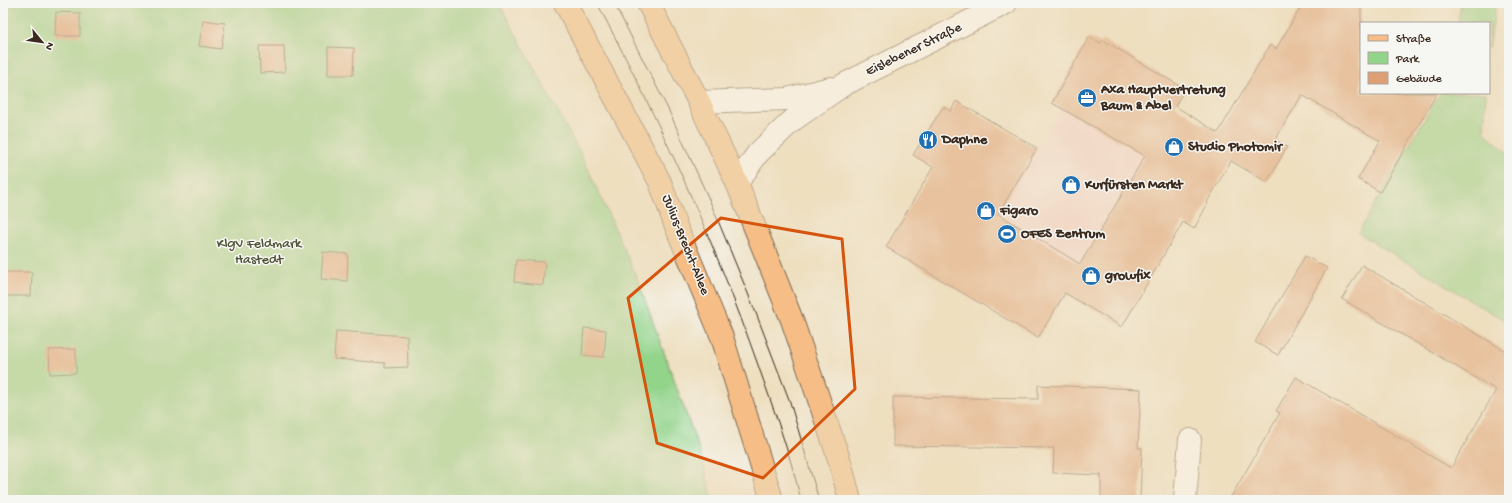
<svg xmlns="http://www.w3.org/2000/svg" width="1512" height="503" font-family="'Gochi Hand',sans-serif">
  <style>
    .built { fill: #f7d0cd }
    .green { fill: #93d48b; stroke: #677f54 }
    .building { fill: #df9f74 }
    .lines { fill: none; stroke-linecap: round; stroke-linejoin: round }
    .minor-casing { stroke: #7a6956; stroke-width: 24 }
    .major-casing { stroke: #7a6956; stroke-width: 24 }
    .minor { stroke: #fff; stroke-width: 22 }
    .major { stroke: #f6be86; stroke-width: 22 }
    .tram { stroke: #3b2a1e; stroke-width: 1 }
    .marked { fill: none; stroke: #d7540e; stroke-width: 3; stroke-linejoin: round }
    .labels { text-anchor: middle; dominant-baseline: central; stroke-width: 3; stroke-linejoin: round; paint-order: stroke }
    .street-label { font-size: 14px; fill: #3b2a1e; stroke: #f6f6f2 }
    .poi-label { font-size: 14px; font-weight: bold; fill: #3b2a1e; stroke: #f6f6f2; text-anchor: start }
    .park-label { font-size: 14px; fill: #515439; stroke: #f6f6f2 }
  </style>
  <rect width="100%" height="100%" fill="#f6f6f2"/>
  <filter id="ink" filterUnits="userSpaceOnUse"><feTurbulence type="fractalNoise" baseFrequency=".025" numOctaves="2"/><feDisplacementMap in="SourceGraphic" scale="8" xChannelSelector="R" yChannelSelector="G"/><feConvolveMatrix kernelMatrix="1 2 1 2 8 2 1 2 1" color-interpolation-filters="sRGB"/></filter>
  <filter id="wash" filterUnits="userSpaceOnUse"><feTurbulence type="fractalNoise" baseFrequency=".012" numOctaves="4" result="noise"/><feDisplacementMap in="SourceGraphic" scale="16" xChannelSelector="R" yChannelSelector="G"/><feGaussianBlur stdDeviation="0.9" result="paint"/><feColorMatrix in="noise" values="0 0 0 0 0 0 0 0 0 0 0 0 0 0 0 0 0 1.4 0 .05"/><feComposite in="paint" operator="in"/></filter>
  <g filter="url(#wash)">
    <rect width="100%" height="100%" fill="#eedfbf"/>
    <path class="built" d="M1062,108L1145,156L1080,264L998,214Z"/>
    <path class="green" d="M3,3H499L585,162L637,278L701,455L713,500H3Z
      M1461,3H1496L1489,48V23H1458Z
      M1440,93H1486L1484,132L1509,154V323L1358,233Z"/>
    <g id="blocks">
      <path class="building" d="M1303,3H1361V93H1437L1380,192L1358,179L1380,141L1302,95L1275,140L1287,147L1267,182L1231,161L1207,202L1208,203L1194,229L1183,222L1122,327L1065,293L1038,338L886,247L933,167L913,155L943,107L951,111L956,101L1037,148L998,214L1080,264L1145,156L1052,103L1089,37L1101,43L1103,40L1185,89L1175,106L1218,133L1270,45L1276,49Z
        M56,12L80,13V36H55Z
        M203,20L225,23L221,49L199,46Z
        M259,46H284L285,72L260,73Z
        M328,47L354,48L353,75H328Z
        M323,252L348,254L347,281L321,279Z
        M1305,256L1327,268L1278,355L1255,342Z
        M516,260L545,262L543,285L514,282Z
        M1362,265L1509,353V500H1229L1280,413L1276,411L1296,377L1451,468L1496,390L1342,299Z
        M3,272H32L31,296H3Z
        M584,328L606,330L604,357L582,355Z
        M336,331L407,336L408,367L385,368V363L334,359Z
        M76,349V373L50,374L49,350Z
        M1038,385L1141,389L1138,448H1142L1140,500H1101V475L1053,473L1054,448L893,446V397L1038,399Z"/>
    </g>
  </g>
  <g filter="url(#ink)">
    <use href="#blocks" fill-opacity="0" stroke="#7a6956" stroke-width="1"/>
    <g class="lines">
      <defs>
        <path id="minor" d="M699,102L787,99L831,88
          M737,183L758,153L793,120L843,85L1006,3
          M1185,500L1190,440"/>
        <path id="major" d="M565,3L660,182L675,224L722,337L772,500
          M648,3L699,102L737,183L792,320L840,462L850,500"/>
      </defs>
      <use href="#minor" class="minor-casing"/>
      <use href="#major" class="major-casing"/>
      <use href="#minor" class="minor"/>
      <use href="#major" class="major"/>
      <path class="tram" d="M597,3C659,120 714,240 758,365C774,410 790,454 801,500
        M614,3L668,109L712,206L756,313L790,402L819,500"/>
    </g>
  </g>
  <path d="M0 0H1512V503H0ZM721,218L842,239L855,389L763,478L657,443L628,298Z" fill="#eedfbf" fill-opacity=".55" fill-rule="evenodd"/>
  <path class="marked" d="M721,218L842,239L855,389L763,478L657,443L628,298Z"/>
  <defs>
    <symbol id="office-disc" viewBox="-11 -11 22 22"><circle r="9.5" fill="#1f6fb2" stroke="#f6f6f2"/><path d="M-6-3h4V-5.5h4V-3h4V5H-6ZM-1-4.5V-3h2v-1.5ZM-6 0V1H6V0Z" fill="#fff"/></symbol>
    <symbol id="restaurant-disc" viewBox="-11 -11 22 22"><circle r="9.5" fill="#1f6fb2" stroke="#f6f6f2"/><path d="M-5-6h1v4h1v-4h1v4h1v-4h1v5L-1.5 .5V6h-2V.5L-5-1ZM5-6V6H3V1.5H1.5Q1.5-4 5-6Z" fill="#fff"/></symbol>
    <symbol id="shop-disc" viewBox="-11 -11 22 22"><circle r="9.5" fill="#1f6fb2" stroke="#f6f6f2"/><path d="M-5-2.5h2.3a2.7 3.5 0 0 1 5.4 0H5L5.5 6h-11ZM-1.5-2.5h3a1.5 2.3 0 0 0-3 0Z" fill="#fff"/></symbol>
    <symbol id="stadium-disc" viewBox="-11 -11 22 22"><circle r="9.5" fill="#1f6fb2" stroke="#f6f6f2"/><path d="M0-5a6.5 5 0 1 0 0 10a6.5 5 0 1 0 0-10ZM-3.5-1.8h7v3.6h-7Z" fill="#fff"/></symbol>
  </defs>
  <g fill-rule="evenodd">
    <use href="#office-disc" x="1076" y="87" width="22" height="22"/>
    <use href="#restaurant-disc" x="917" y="129" width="22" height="22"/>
    <use href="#shop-disc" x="1163" y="136" width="22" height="22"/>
    <use href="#shop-disc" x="1060" y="174" width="22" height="22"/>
    <use href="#shop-disc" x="975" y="200" width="22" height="22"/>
    <use href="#stadium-disc" x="996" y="223" width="22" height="22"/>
    <use href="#shop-disc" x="1080" y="265" width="22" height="22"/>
  </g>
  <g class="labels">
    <g class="street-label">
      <text transform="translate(914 50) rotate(-26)">Eislebener Straße</text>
      <text transform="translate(685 245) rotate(68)">Julius-Brecht-Allee</text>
    </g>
    <g class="poi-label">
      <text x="1101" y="90">Axa Hauptvertretung<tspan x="1101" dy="16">Baum &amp; Abel</tspan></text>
      <text x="942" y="140">Daphne</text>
      <text x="1188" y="147">Studio Photomir</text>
      <text x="1085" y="185">Kurfürsten Markt</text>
      <text x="1000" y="211">Figaro</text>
      <text x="1021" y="234">OFES Zentrum</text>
      <text x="1105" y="276">growfix</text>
    </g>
    <g class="park-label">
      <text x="259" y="244">KlgV Feldmark<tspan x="259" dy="16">Hastedt</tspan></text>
    </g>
  </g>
  <rect width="1512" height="503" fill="none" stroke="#f6f6f2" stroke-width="16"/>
  <rect x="1360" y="22" width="130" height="72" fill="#f6f6f2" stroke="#aba49d"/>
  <rect x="1368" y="35" width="20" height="6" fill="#f6be86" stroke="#aba49d"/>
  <text x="1396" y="42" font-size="12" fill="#3b2a1e">Straße</text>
  <rect x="1368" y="52" width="20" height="12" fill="#93d48b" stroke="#aba49d"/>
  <text x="1396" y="62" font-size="12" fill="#3b2a1e">Park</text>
  <rect x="1368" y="72" width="20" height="12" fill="#df9f74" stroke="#aba49d"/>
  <text x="1396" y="82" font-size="12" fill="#3b2a1e">Gebäude</text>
  <g transform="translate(42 42) rotate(119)" stroke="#f6f6f2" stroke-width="3" paint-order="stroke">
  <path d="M0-3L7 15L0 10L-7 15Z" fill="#3b2a1e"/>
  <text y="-6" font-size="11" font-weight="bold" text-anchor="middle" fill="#3b2a1e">N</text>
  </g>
</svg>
